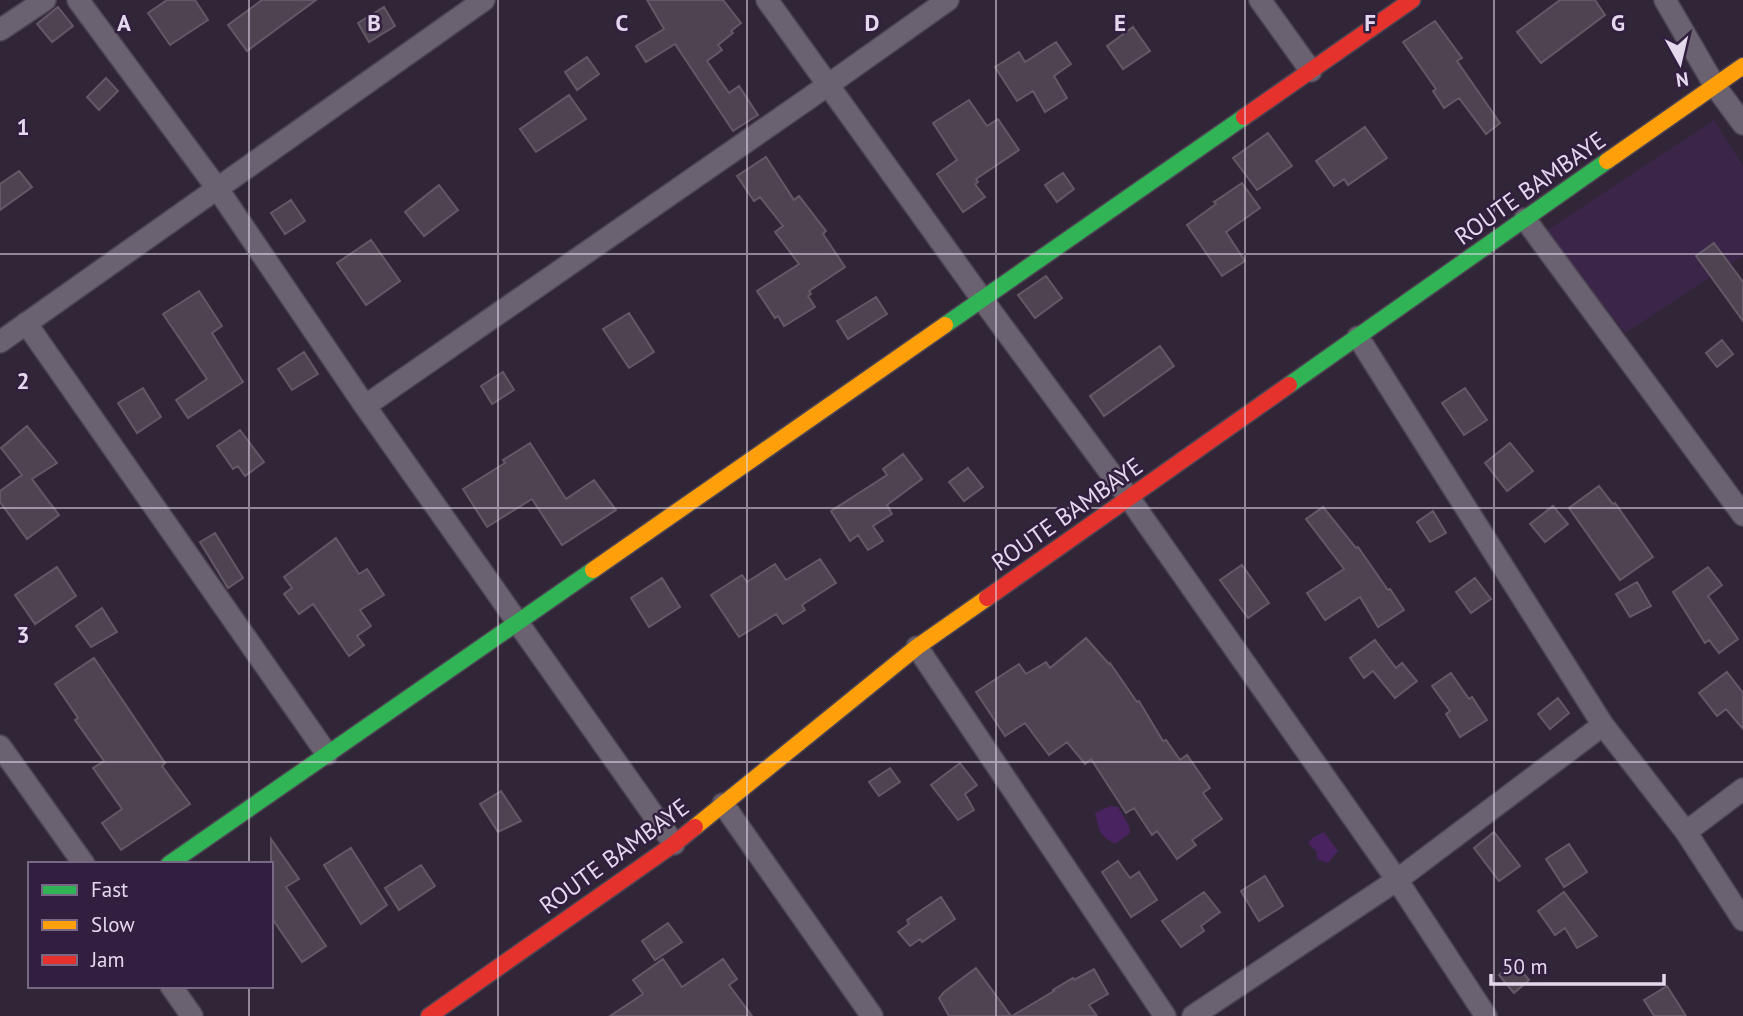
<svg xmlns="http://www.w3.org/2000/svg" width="1743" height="1016" font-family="'PT Sans',sans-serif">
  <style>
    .built { fill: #3b2549 }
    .green { fill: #492360 }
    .building { fill: #4e4350; stroke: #645866; stroke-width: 2 }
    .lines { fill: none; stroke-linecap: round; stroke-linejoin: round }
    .street-casing { stroke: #4d4453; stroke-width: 24 }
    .fast-casing { stroke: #4d4453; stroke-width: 19 }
    .slow-casing { stroke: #4d4453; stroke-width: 19 }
    .jam-casing { stroke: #4d4453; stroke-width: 19 }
    .street { stroke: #6a6270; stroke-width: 21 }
    .fast { stroke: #30b455; stroke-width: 16 }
    .slow { stroke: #ff9f0a; stroke-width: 16 }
    .jam { stroke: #e5322d; stroke-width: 16 }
    .grid { fill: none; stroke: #e4d8ed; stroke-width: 2; stroke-opacity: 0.55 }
    .labels { text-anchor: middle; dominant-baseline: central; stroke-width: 5; stroke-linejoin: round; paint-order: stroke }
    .street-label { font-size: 24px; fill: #e4d8ed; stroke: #321e3f }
    .grid-label { font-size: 23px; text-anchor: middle; font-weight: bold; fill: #e4d8ed; stroke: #321e3f; stroke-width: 5; stroke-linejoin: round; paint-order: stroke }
  </style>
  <rect width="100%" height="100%" fill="#312637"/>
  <path class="built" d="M1714,120L1743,166V256L1625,333L1546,231Z"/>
  <path class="green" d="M1110,806L1118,807L1129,826L1130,833L1115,844C1097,834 1100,831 1095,813Z
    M1324,832L1338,851L1328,863L1317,859L1316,851L1308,843L1313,837Z"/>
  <path class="building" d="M167,0H195L208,20L170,45L148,13Z
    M262,0H316L247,51L228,25Z
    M647,0H723L741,23L731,31L733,33L718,45L722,50L707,61L729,93L739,86L758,115L733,131L675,44L646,62L636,46L664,29Z
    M1560,0H1595L1605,15L1541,63L1517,32Z
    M58,7L73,26L52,42L37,24Z
    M384,7L395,26L369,42L358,23Z
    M1435,21L1462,58L1457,61L1500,123L1486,134L1459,98L1444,108L1433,91L1436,89L1403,42Z
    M1133,27L1150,51L1123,69L1107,46Z
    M1056,42L1071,64L1054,76L1067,98L1045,112L1033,91L1017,101L995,67L1019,52L1025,62Z
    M587,57L599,74L577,90L565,72Z
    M106,78L118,91L99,110L87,97Z
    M569,95L586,119L536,152L520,129Z
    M969,100L987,126L998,119L1019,150L976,179L978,182L975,184L985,197L963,212L937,174L957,160L933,123Z
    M1365,127L1387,158L1348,185L1344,179L1334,186L1316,161Z
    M1268,133L1292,166L1257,190L1233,158Z
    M766,157L794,200L799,196L826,231L823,234L845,267L809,291L811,294L808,296L815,307L784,326L778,316L775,318L757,291L799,264L775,232L783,226L760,197L754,201L737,176Z
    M19,171L32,187L0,210V184Z
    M1063,173L1074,189L1057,202L1045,185Z
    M1242,183L1260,208L1226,232L1245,261L1222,276L1187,225L1216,204L1214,202Z
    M439,185L458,210L424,236L405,212Z
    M291,200L305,221L285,234L271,213Z
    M371,240L400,281L366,305L337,263Z
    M1714,243L1743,282V321L1696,256Z
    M1046,276L1062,298L1035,318L1018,295Z
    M199,291L222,326L212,333L243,382L188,418L176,400L207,379L163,314Z
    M876,297L887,314L848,339L837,321Z
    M629,313L654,352L629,368L603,329Z
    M1722,340L1733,354L1717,367L1706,353Z
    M1160,346L1174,366L1104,416L1090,396Z
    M304,352L318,374L292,390L278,369Z
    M503,372L514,390L492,404L481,386Z
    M143,388L161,417L137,433L118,403Z
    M1465,388L1487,420L1464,435L1442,403Z
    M27,426L57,463L32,479L59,515L27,539L0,502V491L22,475L1,448Z
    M240,430L264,462L245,476L238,466L233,469L217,446Z
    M530,443L566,499L594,480L616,510L562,545L532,499L487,527L463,489L505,463L503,460Z
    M1510,443L1533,471L1507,491L1485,463Z
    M903,454L922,479L887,505L892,514L873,526L883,541L868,550L858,535L850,541L831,511L887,475L883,469Z
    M968,468L983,487L964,501L949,482Z
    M1599,486L1613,504L1615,503L1653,557L1620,580L1569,508Z
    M1553,506L1568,524L1545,542L1530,524Z
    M1323,507L1356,548L1358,547L1388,590L1390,589L1404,610L1378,627L1360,597L1325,620L1307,593L1344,569L1306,519Z
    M1433,511L1446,533L1430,542L1417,522Z
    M215,533L243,578L228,588L200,542Z
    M336,538L359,574L367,569L384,595L360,610L371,626L357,636L364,645L349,656L313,604L299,614L284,594L292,588L284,577Z
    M820,559L836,583L802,605L805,610L783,624L776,614L739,637L711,595L742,575L747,582L775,564L786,580Z
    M1242,565L1269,603L1248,618L1220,580Z
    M57,567L76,596L35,624L15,595Z
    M1708,567L1722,585L1708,596L1738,639L1719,653L1709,640L1705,643L1673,592Z
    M662,578L680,607L649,627L631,598Z
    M1475,578L1491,599L1471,613L1456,592Z
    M1637,582L1651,606L1630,617L1616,594Z
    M102,608L117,632L91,647L76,626Z
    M1086,638L1109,664L1110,663L1137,702L1139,701L1163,741L1166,740L1180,760L1187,755L1210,788L1203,793L1222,819L1192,840L1196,845L1177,859L1157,831L1152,835L1134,808L1126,813L1091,759L1085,764L1067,742L1049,755L1025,723L1005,736L976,692L1019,664L1026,674L1046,662L1050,668Z
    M1375,640L1396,668L1402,663L1417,681L1395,698L1373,671L1364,678L1350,658Z
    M94,658L165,763L162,766L190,804L121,850L102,823L122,809L93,768L104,761L75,720L78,718L55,684Z
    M1727,672L1743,693V729L1726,709L1717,716L1699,693Z
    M1451,673L1469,699L1472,697L1487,720L1460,737L1446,714L1450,711L1432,686Z
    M1558,698L1569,713L1550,729L1538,714Z
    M960,763L977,785L965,794L974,810L958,820L931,785Z
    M890,768L900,782L879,796L869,782Z
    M501,791L521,821L498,832L480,804Z
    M1494,832L1520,866L1499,881L1474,848Z
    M271,839L299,879L286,887L326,946L302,962L271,917Z
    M1569,844L1587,872L1564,887L1546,859Z
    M351,848L387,905L361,924L324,865Z
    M1118,861L1130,878L1139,872L1157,900L1131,917L1102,872Z
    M421,865L435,886L399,910L385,888Z
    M1265,876L1283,906L1259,921L1241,891Z
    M1204,892L1220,912L1201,926L1204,931L1181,947L1162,921Z
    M1564,892L1597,936L1577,948L1565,928L1555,935L1538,911Z
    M941,897L955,919L922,942L920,939L910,946L898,932L909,924L907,920Z
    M668,923L682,942L655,960L642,941Z
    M663,959L682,987L723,959L737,979L729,985L752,1016H610L643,994L633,980Z
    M1514,962L1529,980L1514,993L1499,975Z
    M976,968L1011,1016H949L939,998L944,992Z
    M1094,969L1108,994L1089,1005L1097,1016H1012L1054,991L1053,990L1073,978L1074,980Z
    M1667,986L1686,1016H1654L1644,1000Z"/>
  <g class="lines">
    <defs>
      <path id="street" d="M78,0L217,188L365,406L674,844
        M767,0L982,299L1129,498L1397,880L1486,1016
        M1260,0L1311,71
        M1665,0L1715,86L1743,124
        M0,30L45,0
        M1525,219L1743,515
        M26,323L327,754
        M1358,337L1603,725L1686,832L1743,920
        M0,342L484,0
        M365,406L828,85L948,0
        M917,647L1165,1016
        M0,746L84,864
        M723,804L872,1016
        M1686,832L1743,789
        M171,986L192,1016
        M1193,1016L1397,880L1603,725"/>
      <path id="fast" d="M945,325L1244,117
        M1289,385L1607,161
        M169,864L593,570"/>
      <path id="slow" d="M1607,161L1743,66
        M593,570L945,325
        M695,827L917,647L987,598"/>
      <path id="jam" d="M1244,117L1412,0
        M987,598L1289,385
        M429,1016L674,844L695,827"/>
    </defs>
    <use href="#street" class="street-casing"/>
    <use href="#fast" class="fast-casing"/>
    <use href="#slow" class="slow-casing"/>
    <use href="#jam" class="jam-casing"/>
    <use href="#street" class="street"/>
    <use href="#fast" class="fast"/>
    <use href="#slow" class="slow"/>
    <use href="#jam" class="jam"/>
  </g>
  <path class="grid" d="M249,0V864M498,0V1016M747,0V1016M996,0V1016M1245,0V1016M1494,0V1016M0,254H1743M0,508H1743M0,762H1743M249,986V1016"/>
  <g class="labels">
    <g class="street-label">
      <text transform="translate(1530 188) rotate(-35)">ROUTE BAMBAYE</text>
      <text transform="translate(1067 514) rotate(-35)">ROUTE BAMBAYE</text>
      <text transform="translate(614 856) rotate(-36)">ROUTE BAMBAYE</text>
    </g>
  </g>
  <g class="grid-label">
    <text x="124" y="31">A</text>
    <text x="374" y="31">B</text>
    <text x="622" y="31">C</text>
    <text x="872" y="31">D</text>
    <text x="1120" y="31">E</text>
    <text x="1370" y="31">F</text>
    <text x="1618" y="31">G</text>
    <text x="23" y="135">1</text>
    <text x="23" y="389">2</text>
    <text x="23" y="643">3</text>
  </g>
  <rect x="28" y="862" width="245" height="126" fill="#321e3f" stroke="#796885" stroke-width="2"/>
  <rect x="42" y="885" width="35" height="10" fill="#30b455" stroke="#796885" stroke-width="2"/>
  <text x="91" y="897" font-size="21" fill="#e4d8ed">Fast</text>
  <rect x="42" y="920" width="35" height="10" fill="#ff9f0a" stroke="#796885" stroke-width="2"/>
  <text x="91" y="932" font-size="21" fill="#e4d8ed">Slow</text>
  <rect x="42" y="955" width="35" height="10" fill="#e5322d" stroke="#796885" stroke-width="2"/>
  <text x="91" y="967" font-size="21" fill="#e4d8ed">Jam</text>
  <g transform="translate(1680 63) rotate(172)" stroke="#321e3f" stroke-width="5" paint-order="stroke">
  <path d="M0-5L12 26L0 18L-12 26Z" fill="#e4d8ed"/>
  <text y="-10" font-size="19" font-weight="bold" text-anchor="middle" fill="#e4d8ed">N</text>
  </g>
  <path d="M1491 974v10h173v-10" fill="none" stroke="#e4d8ed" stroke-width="3.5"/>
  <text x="1502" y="974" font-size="21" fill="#e4d8ed" stroke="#321e3f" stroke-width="5" paint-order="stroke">50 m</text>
</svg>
